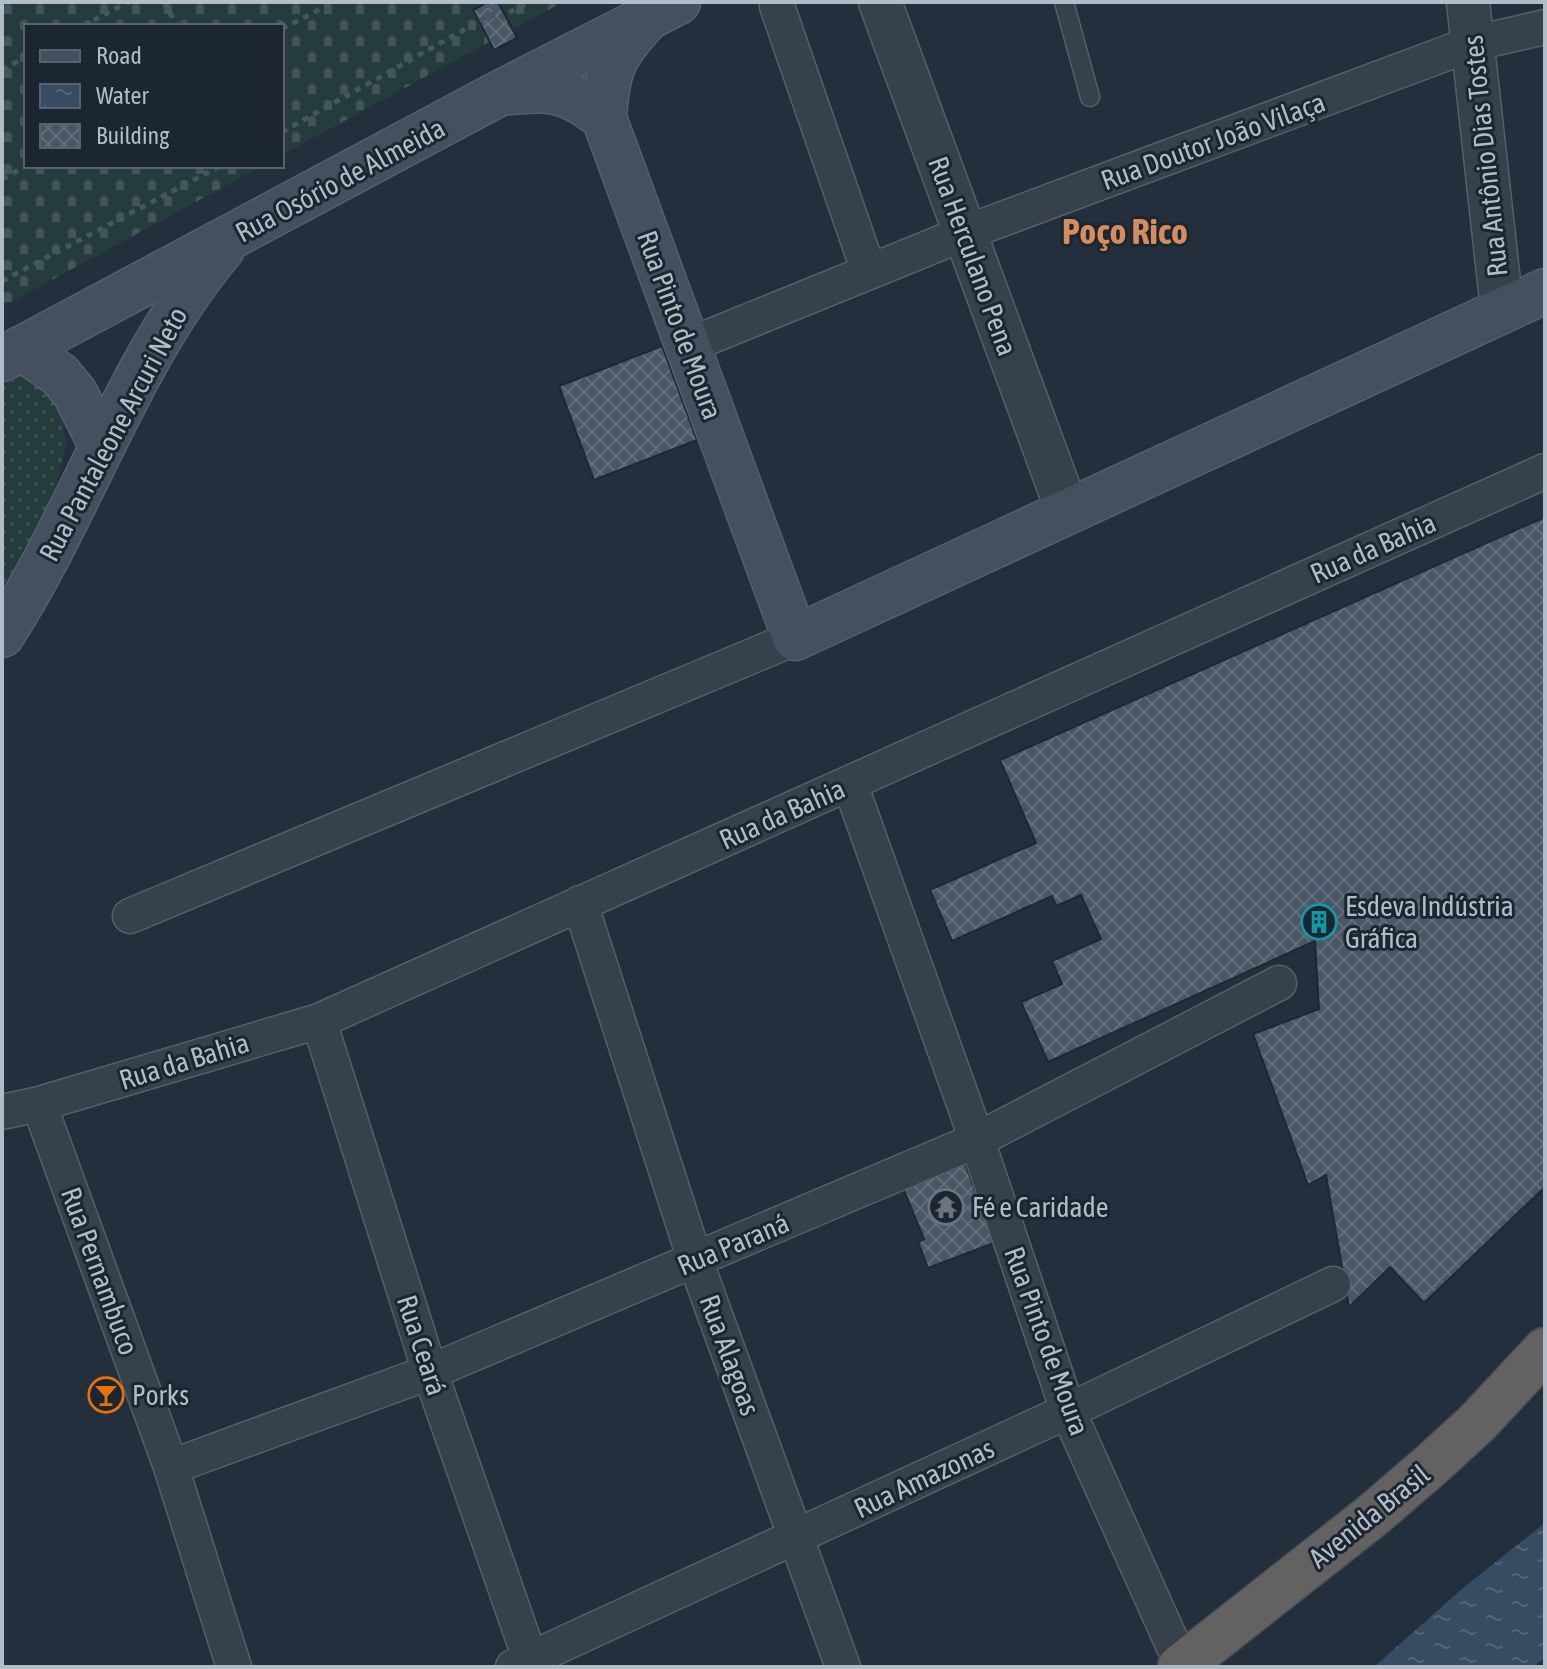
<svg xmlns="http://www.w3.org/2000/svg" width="1547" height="1669" font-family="'Asap Condensed',sans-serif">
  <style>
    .grass { fill: url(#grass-dots) }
    .cemetery { fill: url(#cemetery-stones) }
    .water { fill: url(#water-ripples) }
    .building { fill: url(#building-cross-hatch); stroke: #1e2833; stroke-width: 2 }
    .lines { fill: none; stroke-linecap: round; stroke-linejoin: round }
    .service-casing { stroke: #555f6a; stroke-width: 21 }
    .minor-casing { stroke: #555f6a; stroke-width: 37 }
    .tertiary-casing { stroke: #555f6a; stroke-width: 45 }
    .secondary-casing { stroke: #555f6a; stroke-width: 47 }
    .trunk-casing { stroke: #424c57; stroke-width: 47 }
    .path { stroke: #42595a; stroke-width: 5; stroke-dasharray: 6 6; stroke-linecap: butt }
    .service { stroke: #37414c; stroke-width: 18 }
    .minor { stroke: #37414c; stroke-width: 34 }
    .tertiary { stroke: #37414c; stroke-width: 42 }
    .secondary { stroke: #44505f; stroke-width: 44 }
    .trunk { stroke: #636260; stroke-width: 44 }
    .labels { text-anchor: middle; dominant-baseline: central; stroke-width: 6; stroke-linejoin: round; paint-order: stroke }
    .street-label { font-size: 28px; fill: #b2bcc8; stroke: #1c2631 }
    .poi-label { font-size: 28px; fill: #b2bcc8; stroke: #1c2631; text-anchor: start }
    .district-label { font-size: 36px; font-weight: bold; fill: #d58c60; stroke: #1c2631 }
  </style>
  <defs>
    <pattern id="grass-dots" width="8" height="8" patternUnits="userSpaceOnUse" patternTransform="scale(2)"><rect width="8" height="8" fill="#253c3d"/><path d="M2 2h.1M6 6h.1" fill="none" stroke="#425658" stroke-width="1.8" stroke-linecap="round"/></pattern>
    <pattern id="cemetery-stones" width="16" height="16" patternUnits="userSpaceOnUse" patternTransform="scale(2)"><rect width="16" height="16" fill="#253c3d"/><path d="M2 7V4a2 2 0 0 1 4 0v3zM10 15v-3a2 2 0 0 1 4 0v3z" fill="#425658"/></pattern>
    <pattern id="water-ripples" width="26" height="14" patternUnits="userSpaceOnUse" patternTransform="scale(2)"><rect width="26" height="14" fill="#364c63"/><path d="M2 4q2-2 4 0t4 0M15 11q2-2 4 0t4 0" fill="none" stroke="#516478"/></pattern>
    <pattern id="building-cross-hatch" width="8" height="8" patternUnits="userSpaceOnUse" patternTransform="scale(2)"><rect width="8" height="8" fill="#495665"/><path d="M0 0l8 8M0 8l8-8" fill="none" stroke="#616c7a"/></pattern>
  </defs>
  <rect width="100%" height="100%" fill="#232f3c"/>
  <path class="grass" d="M22,375L59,398L66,445L56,487L2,596V385Z"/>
  <path class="cemetery" d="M2,2H563L282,155V26H26V166H262L2,307Z"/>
  <path class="water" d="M1545,1523V1658L1532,1667H1374L1463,1588Z"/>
  <path class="building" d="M488,2H498L517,38L494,50L473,10Z
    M662,346L697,440L594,480L559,386Z
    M1545,517V1187L1424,1303L1390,1267L1349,1307L1326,1175L1308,1185L1253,1034L1319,1009L1315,941L1048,1062L1021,1002L1062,984L1052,961L1101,939L1081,895L1056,906L1052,896L952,941L930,890L1036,843L1000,760Z
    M965,1163L994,1243L928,1268L918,1242L924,1239L898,1176Z"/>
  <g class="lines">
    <defs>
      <path id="service" d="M1064,2L1090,97"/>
      <path id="minor" d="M777,6L869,272
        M687,346L965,233L1471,44L1545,27
        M850,784L977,1140L1068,1411L1182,1665
        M580,903L695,1260L843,1667
        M130,916L795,638
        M319,1021L430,1372L533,1667
        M39,1104L171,1467L234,1667
        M2,1112L39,1104L319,1021L1545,471
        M171,1467L430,1372L977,1140L1279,983
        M513,1667L1068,1411L1333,1284"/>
      <path id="tertiary" d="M880,2L1067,510
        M1468,2L1502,309"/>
      <path id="secondary" d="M500,93C550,89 563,86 604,118L795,638L1545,291
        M604,118C607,71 612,57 644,22
        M22,348L60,375L75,393L102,447
        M2,359L500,93L678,2
        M2,635C82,511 127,362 222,249"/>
      <path id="trunk" d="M1180,1667L1373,1515L1431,1465L1477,1423L1545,1350"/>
    </defs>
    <use href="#service" class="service-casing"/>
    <use href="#minor" class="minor-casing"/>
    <use href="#tertiary" class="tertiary-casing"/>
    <use href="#secondary" class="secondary-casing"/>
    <use href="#trunk" class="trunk-casing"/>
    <path class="path" d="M164,2L177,26
      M486,2L495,20L529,2
      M83,26L128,2
      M282,29L334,2
      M2,70L26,57
      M282,132L492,14
      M2,179L26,166
      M2,281L220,166"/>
    <use href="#service" class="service"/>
    <use href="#minor" class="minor"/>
    <use href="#tertiary" class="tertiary"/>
    <use href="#secondary" class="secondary"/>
    <use href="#trunk" class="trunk"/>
  </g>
  <defs>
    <symbol id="building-ring" viewBox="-11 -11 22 22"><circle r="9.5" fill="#1c2631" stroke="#0f9aa8" stroke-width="1.5"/><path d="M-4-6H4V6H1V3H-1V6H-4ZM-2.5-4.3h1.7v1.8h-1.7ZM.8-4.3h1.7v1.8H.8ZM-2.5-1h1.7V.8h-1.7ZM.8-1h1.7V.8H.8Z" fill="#0f9aa8"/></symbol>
    <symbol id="temple-ring" viewBox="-11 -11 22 22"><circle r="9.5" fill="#1c2631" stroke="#6b7280" stroke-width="1.5"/><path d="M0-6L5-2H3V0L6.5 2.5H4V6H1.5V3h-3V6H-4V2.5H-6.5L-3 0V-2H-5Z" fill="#6b7280"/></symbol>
    <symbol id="bar-ring" viewBox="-11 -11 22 22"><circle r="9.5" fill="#1c2631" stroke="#e8710a" stroke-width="1.5"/><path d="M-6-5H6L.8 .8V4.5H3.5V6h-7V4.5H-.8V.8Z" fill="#e8710a"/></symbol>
  </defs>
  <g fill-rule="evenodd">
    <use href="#building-ring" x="1299" y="902" width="40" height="40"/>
    <use href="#temple-ring" x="926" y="1187" width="40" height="40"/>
    <use href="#bar-ring" x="86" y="1375" width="40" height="40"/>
  </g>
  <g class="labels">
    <g class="street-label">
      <text transform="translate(1213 141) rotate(-20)">Rua Doutor João Vilaça</text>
      <text transform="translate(1485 156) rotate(-96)">Rua Antônio Dias Tostes</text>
      <text transform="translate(340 180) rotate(-28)">Rua Osório de Almeida</text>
      <text transform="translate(973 256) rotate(70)">Rua Herculano Pena</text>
      <text transform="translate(680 325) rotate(70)">Rua Pinto de Moura</text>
      <text transform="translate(113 434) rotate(-62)">Rua Pantaleone Arcuri Neto</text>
      <text transform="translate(1373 548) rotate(-24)">Rua da Bahia</text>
      <text transform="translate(782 814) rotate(-24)">Rua da Bahia</text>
      <text transform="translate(184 1061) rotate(-17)">Rua da Bahia</text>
      <text transform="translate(733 1244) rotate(-23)">Rua Paraná</text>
      <text transform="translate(100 1271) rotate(70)">Rua Pernambuco</text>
      <text transform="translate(1047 1341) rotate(70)">Rua Pinto de Moura</text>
      <text transform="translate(422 1345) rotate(72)">Rua Ceará</text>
      <text transform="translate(730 1355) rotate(70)">Rua Alagoas</text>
      <text transform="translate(924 1478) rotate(-25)">Rua Amazonas</text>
      <text transform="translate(1369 1516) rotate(-39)">Avenida Brasil</text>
    </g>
    <g class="poi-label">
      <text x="1345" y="906">Esdeva Indústria<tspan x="1345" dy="32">Gráfica</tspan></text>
      <text x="972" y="1207">Fé e Caridade</text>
      <text x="132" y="1395">Porks</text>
    </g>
    <g class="district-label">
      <text x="1125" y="231">Poço Rico</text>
    </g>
  </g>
  <rect width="1547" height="1669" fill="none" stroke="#b2bcc8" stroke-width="8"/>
  <rect x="24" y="24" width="260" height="144" fill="#1c2631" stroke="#58626d" stroke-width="2"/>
  <rect x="40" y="50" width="40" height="12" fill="#44505f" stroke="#58626d" stroke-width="2"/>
  <text x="96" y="64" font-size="24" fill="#b2bcc8">Road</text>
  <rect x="40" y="84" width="40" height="24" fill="url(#water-ripples)" stroke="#58626d" stroke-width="2"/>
  <text x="96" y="104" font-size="24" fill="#b2bcc8">Water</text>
  <rect x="40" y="124" width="40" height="24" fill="url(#building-cross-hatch)" stroke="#58626d" stroke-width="2"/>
  <text x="96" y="144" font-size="24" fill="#b2bcc8">Building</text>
</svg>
